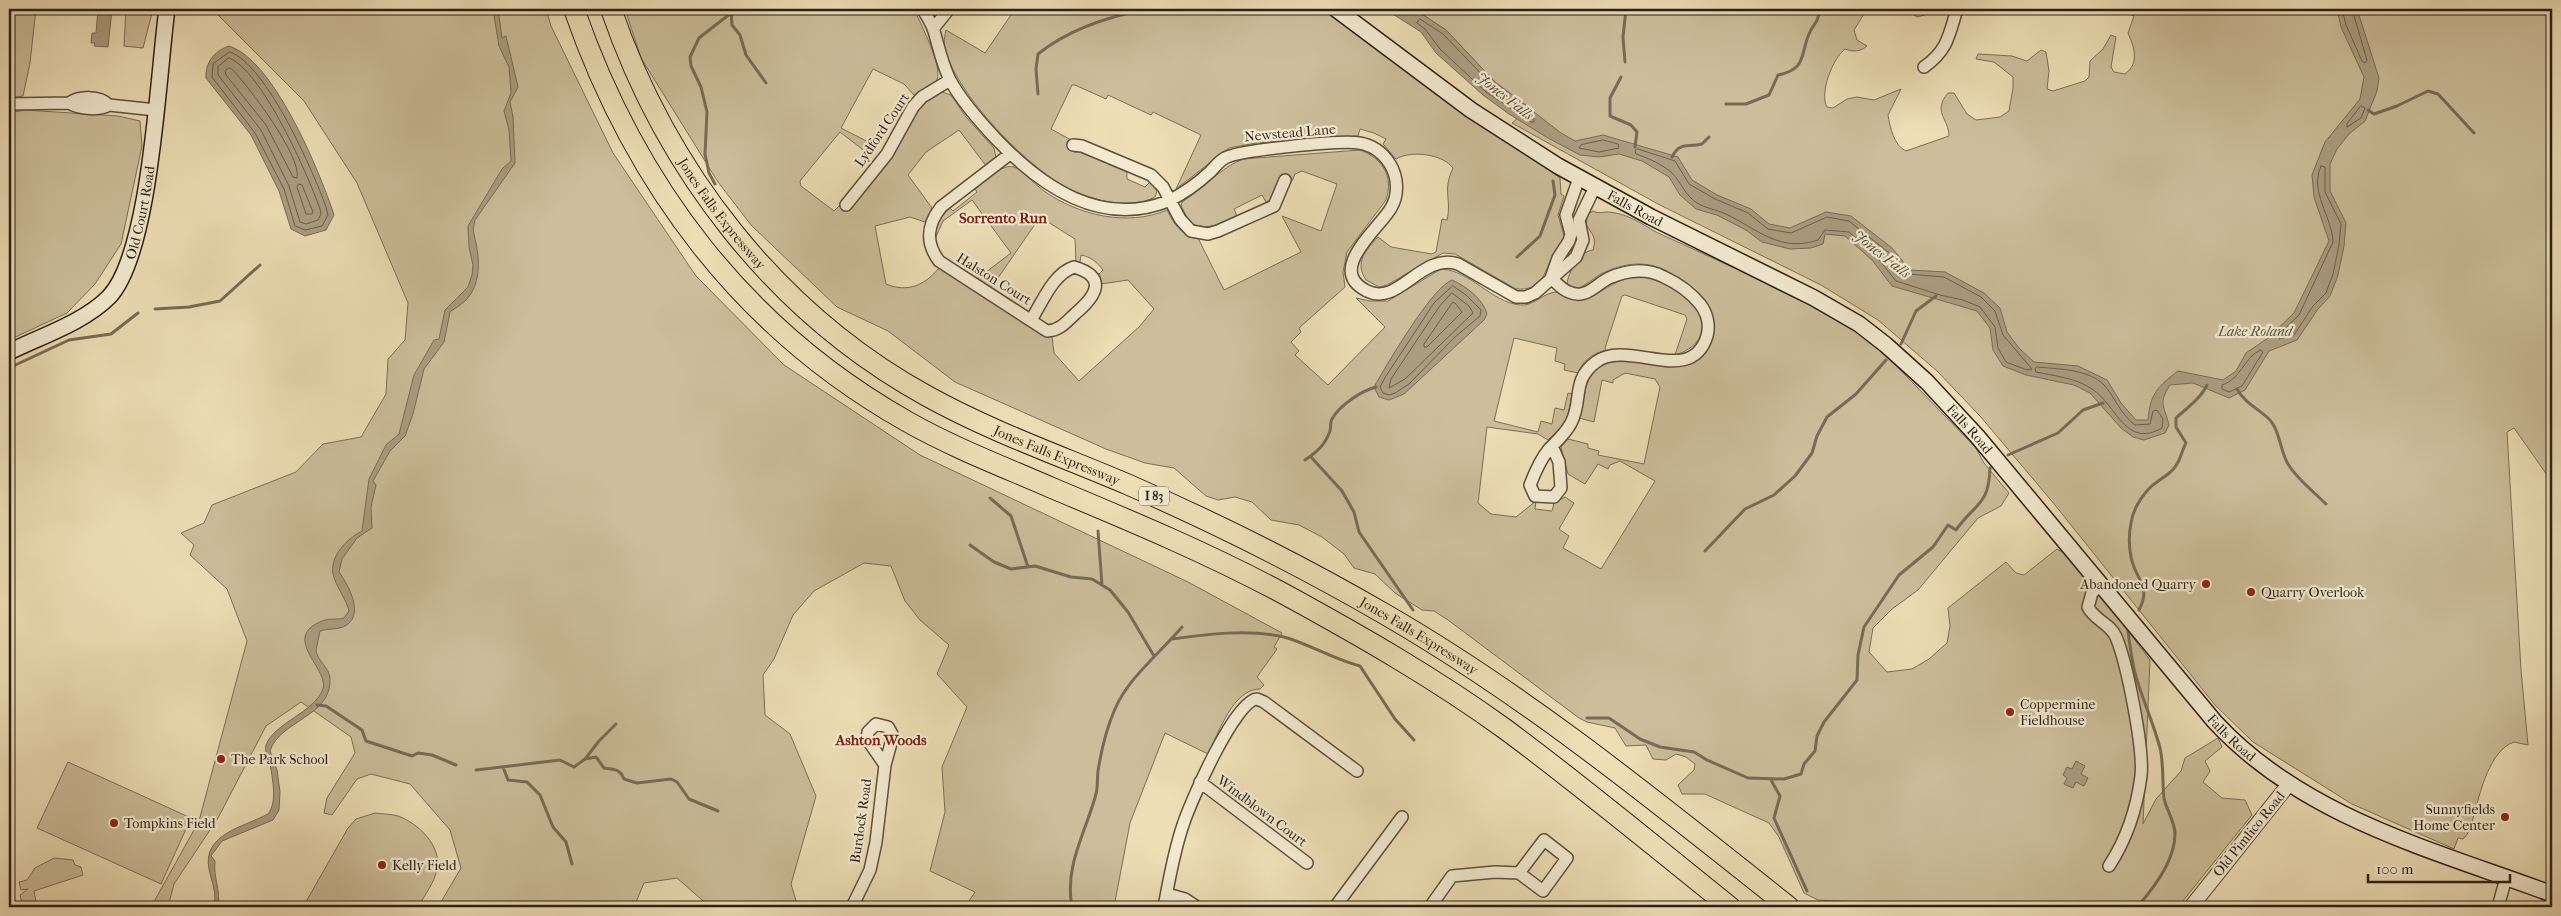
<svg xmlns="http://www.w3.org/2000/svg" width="2561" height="916" font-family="'IM FELL French Canon',serif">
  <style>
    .green { fill: #ccbe9b; stroke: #7c6e58 }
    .water { fill: #ab9d80; stroke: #786b56 }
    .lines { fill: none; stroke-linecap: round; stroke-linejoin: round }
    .shore { stroke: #6c5e4b; stroke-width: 1 }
    .stream { stroke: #786b56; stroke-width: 3 }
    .minor-casing { stroke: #5c4f3e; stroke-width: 14 }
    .tertiary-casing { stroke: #5c4f3e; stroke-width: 16 }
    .secondary-casing { stroke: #2c1f16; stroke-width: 18 }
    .motorway-casing { stroke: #2c1f16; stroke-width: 22 }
    .minor { stroke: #f3ead0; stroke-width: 11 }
    .tertiary { stroke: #f3ead0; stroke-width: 14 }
    .secondary { stroke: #f3ead0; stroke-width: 15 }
    .motorway { stroke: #eddeb6; stroke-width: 20 }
    .poi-dot { fill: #8f2418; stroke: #f3ead0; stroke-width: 2 }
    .labels { text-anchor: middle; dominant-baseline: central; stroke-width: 4.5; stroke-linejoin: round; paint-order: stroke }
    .shield { fill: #f3ead0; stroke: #685c4e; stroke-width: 1 }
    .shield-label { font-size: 12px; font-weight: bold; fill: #2c1f16 }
    .street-label { font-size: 14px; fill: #2c1f16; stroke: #f3ead0 }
    .park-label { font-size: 14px; font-style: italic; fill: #5c4f3e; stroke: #f3ead0 }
    .poi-label { font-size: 14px; fill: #2c1f16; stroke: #f3ead0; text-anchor: start }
    .water-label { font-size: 15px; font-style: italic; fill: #584b3b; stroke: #f3ead0 }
    .neighbourhood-label { font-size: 15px; font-weight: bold; fill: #7a1f14; stroke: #f3ead0 }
  </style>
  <rect width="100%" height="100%" fill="#eddeb6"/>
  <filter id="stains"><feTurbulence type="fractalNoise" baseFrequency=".004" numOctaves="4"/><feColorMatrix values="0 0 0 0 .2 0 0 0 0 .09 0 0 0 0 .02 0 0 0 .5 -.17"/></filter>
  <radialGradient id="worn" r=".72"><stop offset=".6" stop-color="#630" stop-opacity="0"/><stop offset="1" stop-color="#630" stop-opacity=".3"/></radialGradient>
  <path class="green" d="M9,9H36L30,63L23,96L9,98Z
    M126,9H153L143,48L124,46Z
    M212,9H546L551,26L613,153L696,276L784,365L920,455L1188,582L1282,633L1274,647L1277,649L1257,677L1264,685L1260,689C1233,689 1219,732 1208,754L1165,733L1130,823L1114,907H965L975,892L930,871L945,812L942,767L967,707L937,674L949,645L920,620L905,601L891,566L864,563L814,591L793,615L774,659L763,675L765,715L790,734L816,796L791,884L797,904L794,907H710L677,878L644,883L634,907H438L461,868L450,830L410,784L371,774L357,779L332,815L324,813L327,798L355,753L351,737L301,702L266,726L218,818L174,884L168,907H151L199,821L247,641L227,589L190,555L194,545L181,533L204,523L212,505L296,472L323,444L361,437L386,394L388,359L405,340L408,303L357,183L304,101Z
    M625,9H890L893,11L914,9C920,23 943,66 937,80C934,87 921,91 914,95L904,84L873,69L841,128L874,145L870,155L840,132L800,181L801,186L834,211L841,204L849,210L888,163L920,106L942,92L951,95L966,117L994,148L996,158L987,167L959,130L926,152L908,175L932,208L925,222L910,217L875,226L886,284C908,293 925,285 939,268L1041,333L1052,336L1054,353L1079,381L1139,327L1154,309L1128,280L1101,284L1098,275L1103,270C1097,262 1091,257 1081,255L1080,262H1076L1075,239L1040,217L991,288L977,279L1011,253L972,200L943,221L935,239C936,225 940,217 950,208L953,211L977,192L975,189C985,182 1002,163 1014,167C1020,169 1037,186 1044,191C1078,215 1127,227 1167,210C1174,224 1181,236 1198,238L1224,290L1301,252L1282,216L1321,231L1337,184L1302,171L1295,174L1292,181L1283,177L1272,199L1266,202L1262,195L1234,209L1237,216C1222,224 1207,231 1190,223L1181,206L1182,202C1201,190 1223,166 1243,159L1360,150C1382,158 1394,176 1386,200L1347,252L1343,272L1345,287L1299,328L1301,332L1291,342L1299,351L1295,355L1328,385L1385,327L1356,298L1370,301H1388L1441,269C1470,270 1491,302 1520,305C1533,306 1540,296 1551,293C1564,288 1574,303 1587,298C1606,291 1621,274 1644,277C1662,279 1687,295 1698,310C1713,331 1694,350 1675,355L1687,319L1685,315L1625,295L1622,296L1605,348L1606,350C1590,355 1583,361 1578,373L1564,370L1565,364L1555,361L1557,348L1514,338L1494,421L1538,432L1541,421L1552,424L1555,408L1564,410L1568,393L1572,394L1567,421L1548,440L1538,434L1487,427L1478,503L1491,514L1516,517L1536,501L1535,509L1552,511L1554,503L1565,497L1574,503L1559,529L1569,536L1563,548L1601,569L1655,481L1620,461L1610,465L1608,469L1598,464L1585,484L1568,474L1561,447L1568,439L1588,444V448L1599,451L1598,455L1644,464L1660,387L1655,379L1625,373L1613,380V383L1602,380L1594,422L1579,418C1585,398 1582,378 1603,365C1635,346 1676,384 1704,353C1708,348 1712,340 1713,333C1715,320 1712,308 1703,298C1691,285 1675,274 1660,268C1640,260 1619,265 1601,274C1591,280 1586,286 1575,289L1567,284C1568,272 1580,251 1593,250C1597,237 1592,235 1586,224L1588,214L1593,211C1599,214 1602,212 1608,212C1626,213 1641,223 1656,232L1815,305L1866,337L1881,350L1976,448L1984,463L2009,493L2001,506L1978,518L1918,590L1892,609L1873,628L1869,652L1887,672L1912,669L1929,659L1947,643L1950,626L1948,608L2006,562L2016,573L2024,575L2057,549L2067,555L2073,564L2076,562L2150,660L2143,824L2156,799L2181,771L2185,758L2218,738L2222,747L2205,761L2210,771L2203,782L2222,798L2245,800L2252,815L2178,907H1864L1858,902L1818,900L1804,893L1779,837L1769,823L1705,794H1682L1678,785L1694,770L1695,764L1686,757L1676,754L1666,760L1653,759L1646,745L1626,746L1615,728L1587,722L1579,718L1448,620L1434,611L1422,610L1395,593L1375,574L1354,568L1344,554L1322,537L1299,525L1271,520L1252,502L1235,497L1218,500L1206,496L1174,468L1145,463L1106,449L955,382L888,331L837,307L751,225L718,182L641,58Z
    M1015,9H1322L1560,178L1561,194L1564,196L1558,215L1565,239C1561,244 1556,250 1553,255C1544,274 1542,291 1516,289L1455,254L1443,253L1387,285L1379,287L1366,280C1354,262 1366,250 1378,237L1391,247L1432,254L1436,252L1442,219L1447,220C1452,199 1442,191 1453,168C1443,154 1411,150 1396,159L1383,144L1386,139L1374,133L1360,129L1358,136L1256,143L1229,148L1176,189L1201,135L1153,112L1151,115L1108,95L1106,99L1075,85H1072L1051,129L1073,141L1074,152H1081L1127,172V179L1145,187L1150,182L1157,191L1155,197C1132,209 1096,202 1073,191C1031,172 953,92 944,45C944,40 945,34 946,30L985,53Z
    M1414,9H1867L1854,30L1857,40L1867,46C1860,52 1853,52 1845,49C1833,58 1819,93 1827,107L1833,108L1847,99L1857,97L1874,100L1901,89L1888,115C1890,127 1894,146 1906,151L1949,136C1949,119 1932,112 1948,93H1954L1967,114L1976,120L2000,117L2009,111L2013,88V77L1994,62L1976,59L1978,54L2012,56L2027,61L2041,50L2046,52L2049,71L2047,89L2053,91L2085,81L2089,77L2090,61L2103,49L2111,35L2116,37L2111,67L2114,72L2125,74C2140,63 2134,47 2128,33L2134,16C2124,11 2109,13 2097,11V9H2552V482L2514,428L2507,432L2521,670L2528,745L2514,742C2490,750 2480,792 2474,815C2471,824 2470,833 2463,839L2458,838L2454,849L2352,804L2253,742L2215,705L2055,505L1980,416L1937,371L1878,320L1821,285L1658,204L1512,123L1530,108L1495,82L1446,30Z
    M1905,9H1931L1928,14L1917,17Z
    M25,110L118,116L140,121L142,146L121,244L95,284L67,313L9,340V113Z
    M68,762L191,818L161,884L37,828Z
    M375,813C382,814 391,814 398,816C418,823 442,846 437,869C435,882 424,896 418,907H303L348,828L356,819Z
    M54,858L73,860L75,865L81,867L83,875L34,891L37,907H23L20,895L28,889L21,890L19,882L27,880L35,868Z"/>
  <path class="water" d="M98,9L112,10L108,47L94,46L95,43H91L92,33H96Z
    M493,9H498L502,38L506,36L518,87L510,102L513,117L515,163L475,220C472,230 474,234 476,243C480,263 480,285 466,300C461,305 455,308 450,312L444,342L424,369L413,414L405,436L390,451L373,481L376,485L371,507L372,528L357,538L342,559L339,572C349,586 366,617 343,627C336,630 328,628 320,631L316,650C317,661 329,667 330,678C332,717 280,720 270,751L277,770L280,792L279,810L273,820L222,841L211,856L215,861C213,877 221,891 218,907H214C217,893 212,883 209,869C202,834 244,827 268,814C278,801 272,778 270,763C269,757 264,753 266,745C274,723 315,712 323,689C329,668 280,638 322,621C329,618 337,620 344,618L349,611C346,598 336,587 333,574C330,555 347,539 362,531L369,479L386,445L399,434L414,375L434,340L439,339L445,310L468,287L472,275L473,265L469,247L468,226L502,169L511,161L509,130L504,111L511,93L509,67L499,46Z
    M1385,9H1414L1446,30L1495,82L1561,133L1575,141L1603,135L1678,157L1692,180L1717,195L1751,209L1769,224L1790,228L1826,212L1851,216L1892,248L1910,270L1945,272L1984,293L2000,308L2007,332L2019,348L2034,362L2078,366L2107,380L2121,403L2136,420H2148C2150,394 2158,386 2178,371L2223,380L2236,371L2246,353L2268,338L2294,313L2329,241L2314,197L2312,175L2325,142L2360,99L2364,77L2341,27L2337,9H2357L2379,78L2377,91L2365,121L2349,134L2337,149L2330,164V191L2346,223L2344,246L2338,275L2330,296L2318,309L2297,340L2269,351L2245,390L2229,398L2193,383L2170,385C2158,404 2164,405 2169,425L2165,433L2144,440L2133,437L2121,428L2090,393L2074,385L2026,375L2003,366L1993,350L1990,328L1977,311L1892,286L1872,260L1845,236L1825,234L1823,244L1811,248L1790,249L1762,242L1746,230L1717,215L1696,209L1680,195L1669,177L1642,161L1619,154L1599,157L1580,155L1548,138L1509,114L1483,95L1436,53L1421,32Z
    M229,46C273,60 316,164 331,206L334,215L326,230L305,236L291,229L279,191L251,135L206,78C205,63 214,51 229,46Z
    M1452,280C1466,286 1483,299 1487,314L1484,320L1404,394L1389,400L1379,397L1374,387C1386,366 1432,287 1452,280Z
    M2076,761L2085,766L2081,774L2088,778L2084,786L2076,782L2073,788L2064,784L2067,778L2063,775L2067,767L2072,769Z"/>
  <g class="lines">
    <path class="shore" d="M2342,9L2346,25L2362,61L2365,63L2367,60L2352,9
      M1420,19L1443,34L1492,85L1534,118V122H1531L1486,92L1440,49L1425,29L1417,23Z
      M230,52C267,65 313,171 326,207L328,215L322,226L305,230L295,226L284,189L255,133L212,77L213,64Z
      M229,58C262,70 308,175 320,209L321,214L318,220L306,224L300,222L289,186L261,130L218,75V67Z
      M229,68L232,69C248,86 302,156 297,178L293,177L266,125L226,75L225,71Z
      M2361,106L2365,108L2361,118L2347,127V124Z
      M1603,140L1618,144L1619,148L1599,152L1579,148L1581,145Z
      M1638,149L1675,161L1689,184L1715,199L1748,213L1768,229L1791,233L1827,217L1849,221L1888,252L1908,274L1944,277L1981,297L1995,311L2003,335L2032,369L2027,370L2006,362L1998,348L1995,327L1980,307L1963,300L1940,295L1896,281L1876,256L1849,232L1825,230L1818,240C1780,253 1757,229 1726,214C1717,210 1705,208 1697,203C1685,195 1682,184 1673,174C1664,165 1648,158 1636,154L1635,151Z
      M2321,166L2325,167V192L2341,224L2339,245L2333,274L2326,293L2313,306L2294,335L2279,339L2278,335L2299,315L2333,242C2332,216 2309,192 2321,166Z
      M299,184L302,185L313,212L312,214H306L297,187Z
      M1453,286L1466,295L1481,310L1480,316L1455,337L1409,384L1395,393L1389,395L1383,393L1380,387L1386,376L1434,303Z
      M1452,293L1469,306L1473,313L1405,379L1389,388L1391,379L1439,307Z
      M1455,303L1462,312L1427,347H1424V344L1452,303Z
      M2260,350L2263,352L2242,386L2229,392L2222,389V385C2241,379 2243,359 2260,350Z
      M2037,367C2057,369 2089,369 2104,385C2115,397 2120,414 2135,425L2150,424L2153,411L2157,410L2163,419L2162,428C2125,449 2117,405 2092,389C2076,378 2055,376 2036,372L2035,369Z"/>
    <path class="stream" d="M731,9L732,25L740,35L746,55L766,83
      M1625,62L1623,37L1626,9
      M1621,77L1610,98V116L1631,125L1637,132L1635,147
      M1038,94L1036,69L1038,54C1068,30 1110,16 1148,9
      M1726,104H1746L1769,95L1778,75C1807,69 1800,55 1809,34C1814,22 1819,23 1819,9
      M2368,110L2374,114L2397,106L2428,91L2438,94L2474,133
      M1672,157C1680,141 1688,148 1702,144L1709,137
      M715,184L709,173L705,154L707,112L701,87L691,66L690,57L699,38L731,13
      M1517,257L1540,236L1555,195L1553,181
      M155,309L189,307L220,301L260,265
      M1901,344L1916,311L1936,296
      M9,368L69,340L111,334L138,313
      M2237,389C2245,403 2257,408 2268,418C2280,429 2280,451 2288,464C2297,479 2314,492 2326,504
      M2008,455L2058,433L2083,410L2103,403
      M1311,457L1342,491L1354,512L1359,532L1413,610
      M1305,460C1317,452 1325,445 1330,431C1331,427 1330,422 1332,419C1340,405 1361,391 1376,387
      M990,498L1011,516L1028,567
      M1098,531L1102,585
      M970,545L994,562L1011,569L1035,566L1071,577L1092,579L1110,590L1128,612L1154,656
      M1705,551L1745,509L1774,495L1795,476L1812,453L1817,436L1827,417L1856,394L1886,360
      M2139,610C2152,586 2135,579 2131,557C2129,547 2129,533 2131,523C2133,508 2145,490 2157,482C2164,477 2173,472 2177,464C2181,458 2182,450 2186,443L2176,427V418C2187,408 2201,398 2207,385
      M2128,631C2130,647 2132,664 2137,680C2144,703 2154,725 2160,748C2164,765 2162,782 2164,798C2166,810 2175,821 2175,834C2175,861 2154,888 2137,907
      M1172,639C1208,634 1249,629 1284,637C1309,644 1333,659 1360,666L1395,719L1414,740
      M317,705L326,706L362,730L366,741L412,756L418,753L432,755L456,765
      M1587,718H1609L1640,739L1660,747L1694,752L1707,760L1748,778L1784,779L1801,774L1804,764L1815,751L1817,736L1824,722L1857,680L1858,655L1864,627L1899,575L1933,547L1948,525L1956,530C1975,503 1989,506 1990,468
      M585,759L599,741L616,724
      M503,767L508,780L527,782L540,795L553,827L566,842L572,864
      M476,770L560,760L574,767L585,759L596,757L604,768C614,769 620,769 624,779L637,783L671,779L677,782L689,799L718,811
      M1771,780L1780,796L1774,818L1807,891
      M1072,907C1064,866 1086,832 1096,794C1098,787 1097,779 1098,771C1101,752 1107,727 1115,709C1128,678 1161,652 1182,627"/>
    <defs>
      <path id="minor" d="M923,9C926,16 932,23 934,31C939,48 942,64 950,80C962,102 980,122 997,140C1042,187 1101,228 1168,201C1183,194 1198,183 1210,172C1215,167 1219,161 1225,158C1239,150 1342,140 1359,143C1372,145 1383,153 1390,164C1398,177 1399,195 1391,208C1379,229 1325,270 1367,291C1399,307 1421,252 1458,264L1516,297H1526L1535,293L1576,257L1583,240L1579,220L1595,187
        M933,29L949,9
        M1924,67C1948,50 1949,35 1957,9
        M69,103C80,96 99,95 109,105L156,110
        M9,104L69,103C79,109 100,111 109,105
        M1073,145L1082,146L1151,175L1163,187L1180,219L1191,231L1208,234L1218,231L1274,206L1285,180
        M1010,154L941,207C927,225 925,242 939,261L1047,331C1060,331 1067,321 1076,313C1096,296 1108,277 1074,267C1053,274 1043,301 1031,320
        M846,205L887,154L913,107L922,97L950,80
        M1551,278C1557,283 1562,290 1569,292C1586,300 1596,284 1609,278C1627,270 1647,268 1664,277C1677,283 1691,293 1700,304C1707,313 1710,325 1707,336C1691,388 1628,338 1596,362C1571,380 1583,401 1571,423C1566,433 1557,441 1549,449C1540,460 1535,472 1530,485L1535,496L1554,497L1561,488L1559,462L1552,446
        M1551,278L1558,258L1569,241L1571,234L1566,215L1579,178
        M2101,584L2092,593L2088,607C2094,620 2110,623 2116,637C2127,663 2144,749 2141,776C2137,807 2126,840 2109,866
        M1200,782L1307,863
        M1167,894L1185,899L1197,907
        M852,907L870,870L876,842L885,765L893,736L888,727L876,724L868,732L867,739L885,765
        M1164,907C1169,880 1174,851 1183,825C1190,803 1235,700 1257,699L1264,702L1357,771
        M1335,907L1402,817
        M1430,907L1452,876L1495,872L1519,873L1543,891L1567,858L1544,840L1519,873
        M2498,907L2506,878"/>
      <path id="tertiary" d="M2191,907L2289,784"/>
      <g id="secondary">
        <path id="s1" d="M1336,9L1471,110L1558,166L1651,217L1814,298L1859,324L1886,345L1927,382L1977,436L2215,722C2304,818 2434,850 2552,894"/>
        <path id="s2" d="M9,352C41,336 83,323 109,297C151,253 158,74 167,9"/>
      </g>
      <g id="motorway">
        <path d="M574,9C635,185 744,330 908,422C954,448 1004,467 1052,488C1131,521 1210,554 1286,595C1361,636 1436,679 1505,729C1582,786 1655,847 1730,907"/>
        <path id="s3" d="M611,9C666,170 776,313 927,396C992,432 1061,456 1129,485C1218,524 1304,567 1388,616C1531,699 1659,804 1789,907"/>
      </g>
    </defs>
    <use href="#minor" class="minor-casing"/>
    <use href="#tertiary" class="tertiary-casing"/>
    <use href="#secondary" class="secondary-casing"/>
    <use href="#motorway" class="motorway-casing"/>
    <use href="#minor" class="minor"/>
    <use href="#tertiary" class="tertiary"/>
    <use href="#secondary" class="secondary"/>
    <use href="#motorway" class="motorway"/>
  </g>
  <g class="poi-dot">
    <circle cx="2206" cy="584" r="5"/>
    <circle cx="2251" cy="592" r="5"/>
    <circle cx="2010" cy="712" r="5"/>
    <circle cx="221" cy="759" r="5"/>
    <circle cx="2505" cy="817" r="5"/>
    <circle cx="114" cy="823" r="5"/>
    <circle cx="382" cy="865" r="5"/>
  </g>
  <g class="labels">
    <rect class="shield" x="1139" y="486.5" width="30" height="19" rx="4"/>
    <g class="shield-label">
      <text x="1154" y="496">I 83</text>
    </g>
    <g class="street-label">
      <text transform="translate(882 130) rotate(-56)">Lydford Court</text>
      <text transform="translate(1290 133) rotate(-5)">Newstead Lane</text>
      <text stroke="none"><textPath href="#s1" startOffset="360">Falls Road</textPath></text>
      <text stroke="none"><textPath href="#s2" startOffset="206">Old Court Road</textPath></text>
      <text stroke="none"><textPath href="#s3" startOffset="234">Jones Falls Expressway</textPath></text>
      <text transform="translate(994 279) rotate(32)">Halston Court</text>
      <text stroke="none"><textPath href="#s1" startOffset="765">Falls Road</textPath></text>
      <text stroke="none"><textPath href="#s3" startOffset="654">Jones Falls Expressway</textPath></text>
      <text stroke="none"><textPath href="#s3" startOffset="1059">Jones Falls Expressway</textPath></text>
      <text stroke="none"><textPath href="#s1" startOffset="1170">Falls Road</textPath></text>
      <text transform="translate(1262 811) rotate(37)">Windblown Court</text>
      <text transform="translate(861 821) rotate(-82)">Burdock Road</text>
      <text transform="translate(2249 834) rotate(-51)">Old Pimlico Road</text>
    </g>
    <g class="park-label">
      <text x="2255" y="331">Lake Roland</text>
    </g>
    <g class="poi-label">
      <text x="2196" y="584" text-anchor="end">Abandoned Quarry</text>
      <text x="2261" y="592">Quarry Overlook</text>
      <text x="2020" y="704">Coppermine<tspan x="2020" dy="16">Fieldhouse</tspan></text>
      <text x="231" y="759">The Park School</text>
      <text x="2495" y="809" text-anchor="end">Sunnyfields<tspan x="2495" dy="16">Home Center</tspan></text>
      <text x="124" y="823">Tompkins Field</text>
      <text x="392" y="865">Kelly Field</text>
    </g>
    <g class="water-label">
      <text transform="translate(1505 96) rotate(38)">Jones Falls</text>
      <text transform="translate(1882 254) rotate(38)">Jones Falls</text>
    </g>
    <g class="neighbourhood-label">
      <text x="1003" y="218">Sorrento Run</text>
      <text x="881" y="740">Ashton Woods</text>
    </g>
  </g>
  <rect width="2561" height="916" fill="none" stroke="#eddeb6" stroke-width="30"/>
  <rect x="10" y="10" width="2541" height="896" fill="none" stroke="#2c1f16" stroke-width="2.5"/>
  <rect x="15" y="15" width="2531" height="886" fill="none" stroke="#2c1f16"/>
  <path d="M2368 874v8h142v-8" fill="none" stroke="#2c1f16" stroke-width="2.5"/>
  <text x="2376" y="874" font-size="15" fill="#2c1f16" stroke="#f3ead0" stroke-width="4" paint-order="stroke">100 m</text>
  <rect width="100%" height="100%" filter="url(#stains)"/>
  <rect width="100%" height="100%" fill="url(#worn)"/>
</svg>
